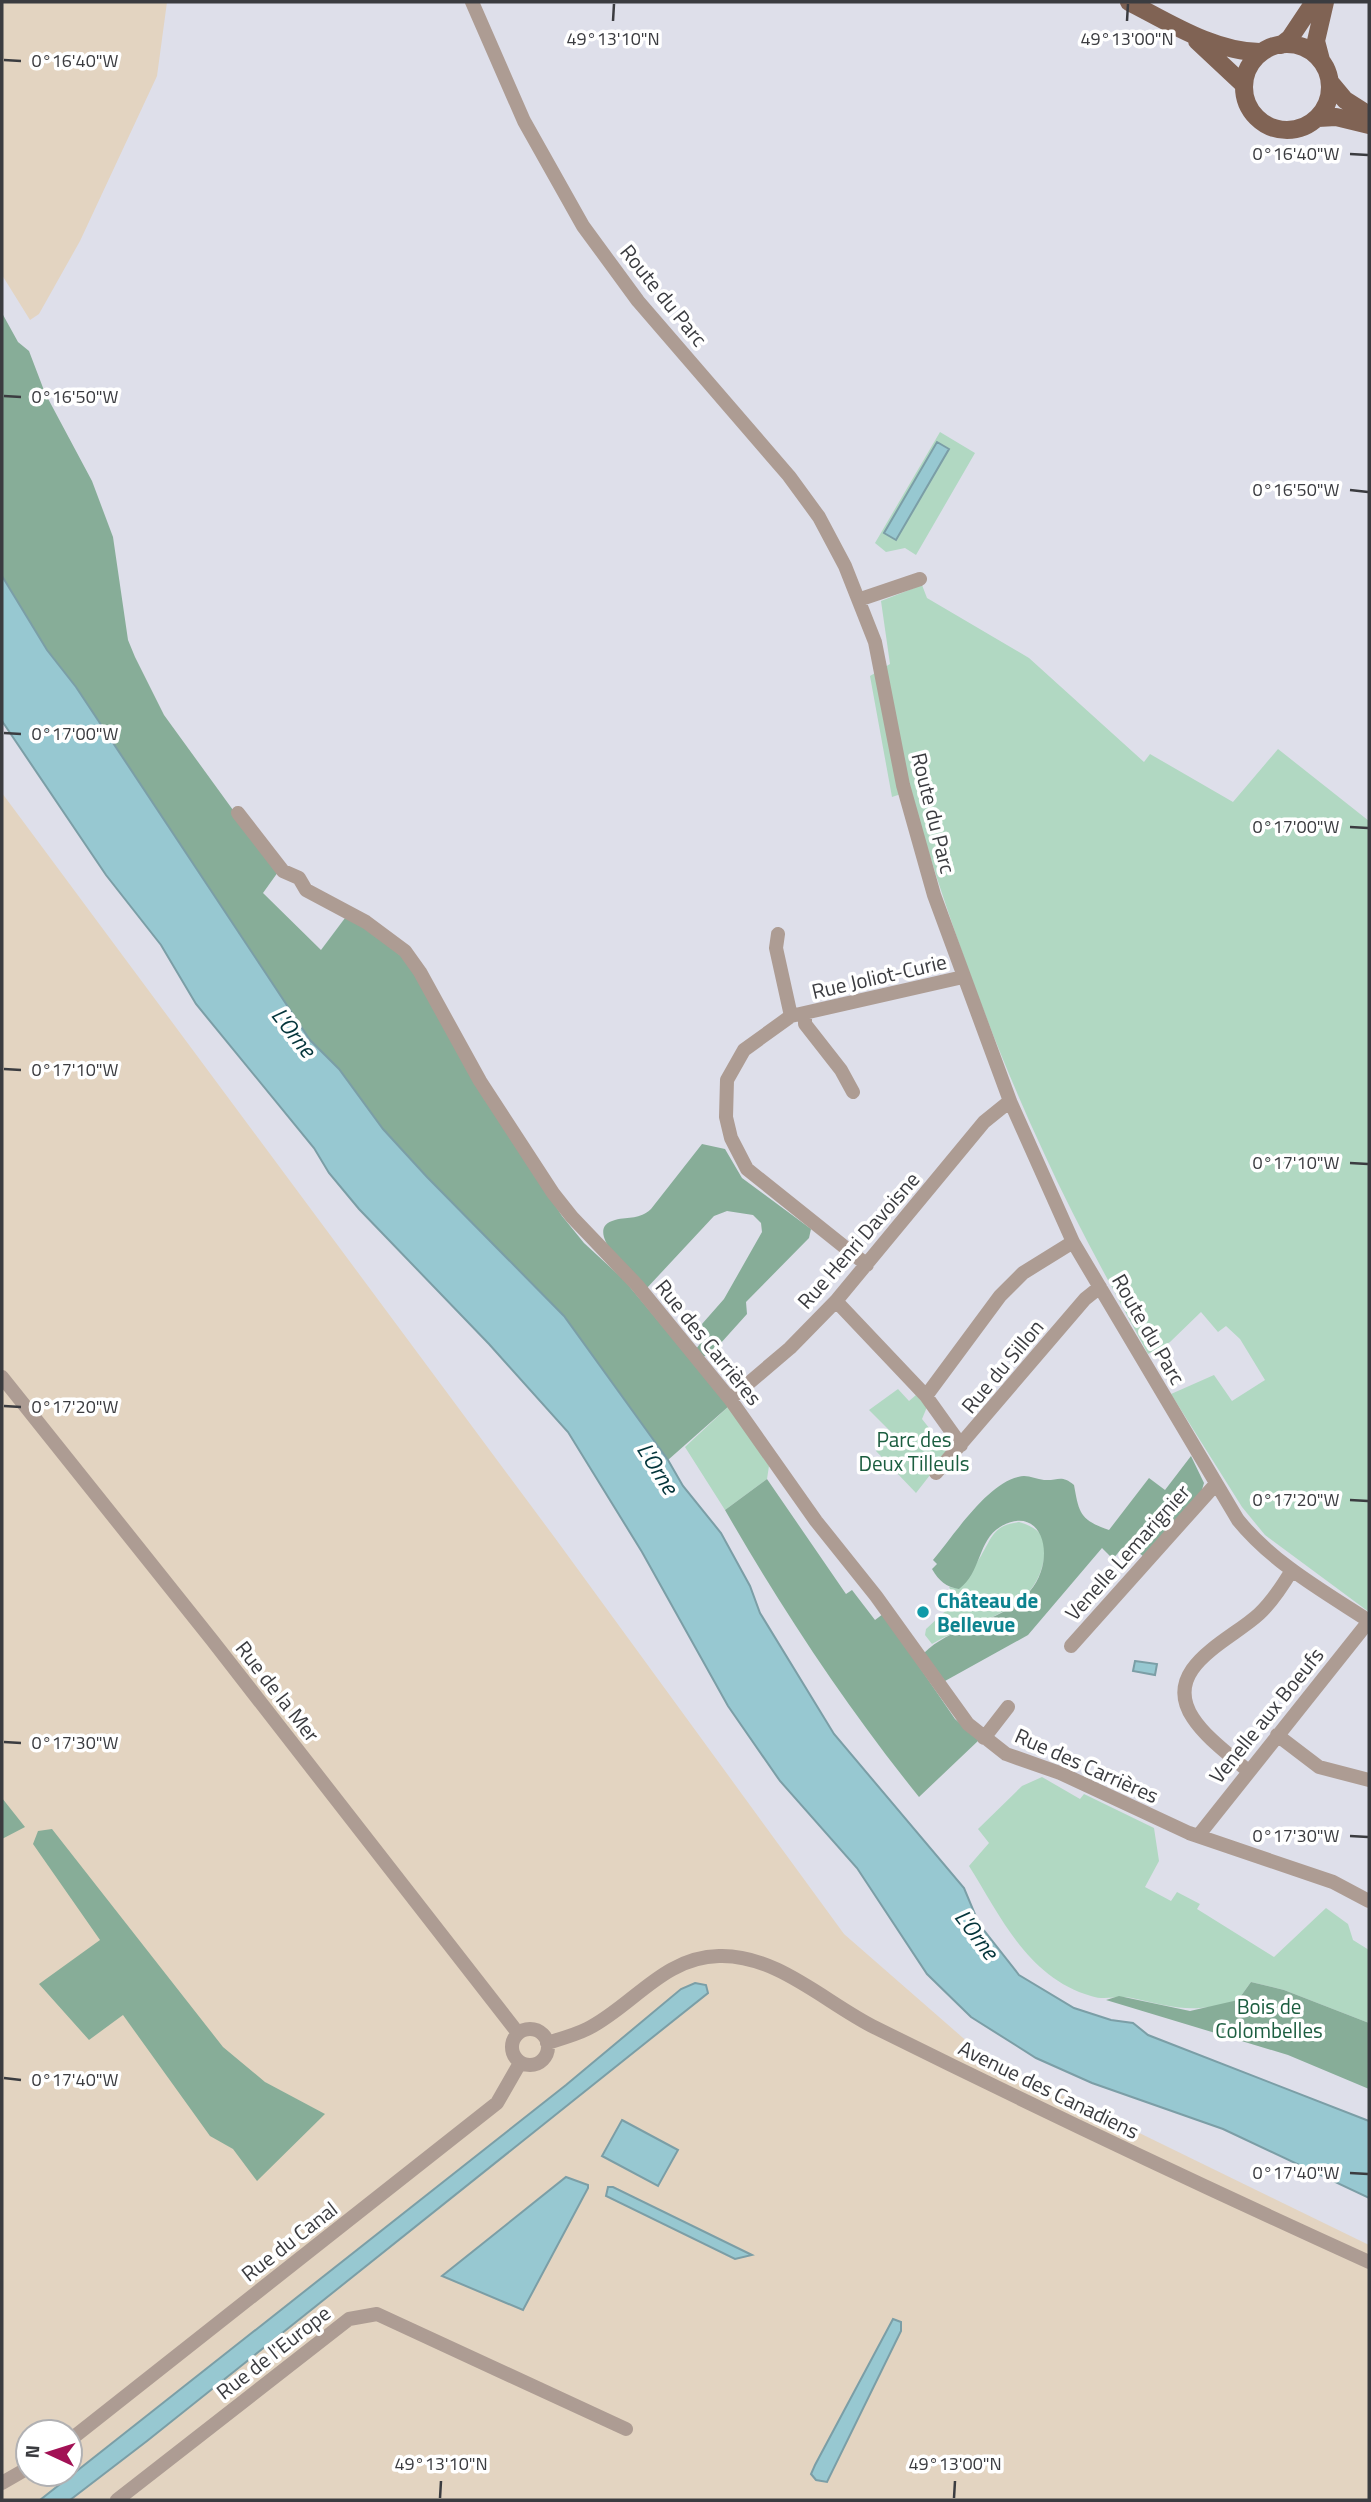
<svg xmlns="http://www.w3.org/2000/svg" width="1371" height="2502" font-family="'Titillium Web',sans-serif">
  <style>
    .industrial { fill: #e3d4c1; fill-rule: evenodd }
    .green { fill: #b1d8c2 }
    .forest { fill: #87ad98 }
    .water { fill: #97c8d1; stroke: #7b9ea6; stroke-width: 2 }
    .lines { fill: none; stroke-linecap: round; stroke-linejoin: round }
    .minor { stroke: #ad9c93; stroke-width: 14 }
    .major { stroke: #806354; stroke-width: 18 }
    .ticks { fill: none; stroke: #3b3c40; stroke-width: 2.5 }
    .culture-dot { fill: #0f9aa8; stroke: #fff; stroke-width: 2.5 }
    .labels { text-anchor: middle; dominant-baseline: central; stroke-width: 7; stroke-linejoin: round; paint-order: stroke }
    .street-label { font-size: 21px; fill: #3b3c40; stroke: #fff }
    .park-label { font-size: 21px; fill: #1c5e40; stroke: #fff }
    .culture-label { font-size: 21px; font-weight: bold; fill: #0d838f; stroke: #fff; text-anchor: start }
    .water-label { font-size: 23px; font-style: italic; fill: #04353b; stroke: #fff }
    .ticks-label { font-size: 18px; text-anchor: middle; fill: #3b3c40; stroke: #fff; stroke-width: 7; stroke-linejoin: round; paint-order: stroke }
  </style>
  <rect width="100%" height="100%" fill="#dedfea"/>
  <path class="industrial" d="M2,2H167L157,76L80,241L39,314L30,320L2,275Z
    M2,793L555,1538L844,1934L986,2058L1369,2245V2500H2ZM28,2432H70V2474H28Z"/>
  <path class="green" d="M940,432L975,453L916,555L905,548L886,552L875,543Z
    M922,585L927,598L1029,658L1144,762L1150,754L1233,802L1278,749L1369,821V1612L1265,1535L1242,1507L1171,1394L1214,1375L1232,1401L1265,1380L1240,1339L1226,1326L1218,1332L1201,1312L1170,1342L1148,1354C1112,1287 1074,1220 1043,1151C989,1035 946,913 910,791L892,797L870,676L890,664L881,601Z
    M898,1389L909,1401L916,1395L927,1407L922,1419L948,1452L916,1493L876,1451L892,1433L869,1410Z
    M729,1406L769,1466L767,1479L725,1510L685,1447Z
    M1019,1522C1033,1526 1046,1533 1045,1550C1040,1615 978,1617 932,1644L925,1635L926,1629L953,1604L954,1596L949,1587L959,1588C966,1578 974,1567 981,1556C992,1537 994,1525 1019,1522Z
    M1042,1777L1080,1799L1084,1794L1154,1828L1159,1861L1145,1887L1171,1901L1177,1892L1200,1904L1197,1909L1274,1957L1326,1908L1348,1924L1353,1940L1369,1950V2023L1284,1990L1251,1982L1238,2000C1195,2014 1175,2008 1132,1998C1117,1995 1106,2001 1091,1996C1028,1978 1001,1917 969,1866L989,1843L978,1829L1022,1786Z"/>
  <path class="forest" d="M2,313L18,342L29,351L45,393L92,481L113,537L128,640L135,657L164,715L278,872L263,893L321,950L345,918L370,930L408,962L466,1068L562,1216L584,1243L624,1280L729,1406L668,1460L564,1316L427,1177L383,1129L339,1069L310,1040L76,687L47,650L2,576Z
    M702,1144L725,1149L742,1178L811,1229L809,1238L746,1302L747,1314L711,1354L702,1357L696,1349L706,1336L702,1324L724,1299L762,1232L761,1223L753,1215L727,1211L714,1216L646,1289C636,1278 579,1229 615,1220C630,1216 639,1220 651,1209Z
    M1191,1456L1204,1483L1201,1493L1144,1557L1130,1545L1122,1548L1113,1559L1102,1548L1028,1635L945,1681L924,1653C954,1623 1002,1624 1030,1591C1058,1558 1042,1502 1000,1527C978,1540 981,1573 959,1589C946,1587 939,1581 932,1569L937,1564L933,1560C954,1535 987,1484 1018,1477C1027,1474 1035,1479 1044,1480C1058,1481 1061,1474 1074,1485C1079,1513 1080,1520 1109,1530L1149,1478L1165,1490Z
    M767,1479L846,1594L852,1590L875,1620L883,1614L955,1719L979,1740L919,1797C846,1706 783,1611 725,1510Z
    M2,1798L25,1827L2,1839Z
    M52,1829L223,2047L265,2082L325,2114L257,2181L233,2149L210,2136L123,2015L89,2040L39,1984L100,1940L33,1844L38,1831Z
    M1251,1982L1284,1990L1369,2023V2089L1288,2055L1106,2000L1119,1996L1190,2011L1238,2000Z"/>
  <path class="water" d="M937,442L949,449L896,540L884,533Z
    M2,576L47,650L76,687L310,1040L339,1069L383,1129L427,1177L564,1316L668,1460L683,1486L721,1533L750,1586L760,1613L834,1734L964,1888L979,1924L1019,1975L1074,2008L1111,2020L1133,2023L1148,2035L1369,2121V2198L1223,2129L1092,2083L1036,2058L971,2017L927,1974L857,1868L780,1781L728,1706L642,1552L568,1432L489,1344L359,1209L329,1173L314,1148L196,1004L161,945L106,875L2,721Z
    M1135,1661L1157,1664L1155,1675L1133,1671Z
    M695,1983L706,1985L708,1993L147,2441L70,2500H40L566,2085L681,1989Z
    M622,2120L678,2150L658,2186L602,2156Z
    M566,2177L588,2185V2188L523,2310L442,2276Z
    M608,2187H613L752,2255L735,2259L606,2196Z
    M893,2319L901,2322V2331L827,2482L816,2480L811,2474L815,2465Z"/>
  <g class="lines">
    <path class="minor" d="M472,2L524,121L583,226L638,301L789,476L819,517L845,566L875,642L903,785L934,895L1010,1101L1073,1242L1238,1520C1273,1563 1323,1591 1369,1621
      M861,599L920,579
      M238,813L283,871L299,878L306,890L366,922L405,951L420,972L480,1081L553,1193L572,1217L637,1285L730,1399L816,1521L876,1596L968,1724L1006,1754L1060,1773L1189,1833L1333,1882L1369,1901
      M778,934L776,948L791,1016
      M805,1015V1024L841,1070L853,1092
      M867,1265L747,1169L731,1138L726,1117L727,1080L744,1050L791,1016L963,977
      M836,1301L926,1396L1000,1296L1023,1273L1073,1242
      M2,1377L212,1640L518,2033
      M926,1396L961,1445
      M730,1399L790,1348L836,1301L984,1122L1010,1101
      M936,1473L1085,1299L1100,1287
      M1071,1646L1215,1485
      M1277,1735L1319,1767L1369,1780
      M984,1738L1008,1707
      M1248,1771C1230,1755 1206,1738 1193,1718C1160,1668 1230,1641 1259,1614C1272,1602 1283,1585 1292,1570
      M1198,1836L1369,1621
      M512 2047a18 18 0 1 1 36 0a18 18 0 1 1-36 0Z
      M547,2043C560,2039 575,2035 587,2029C633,2006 663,1957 719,1956C777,1954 827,2004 876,2028C1039,2109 1204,2187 1369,2262
      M70,2440L497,2103L520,2063
      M2,2483L28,2468
      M117,2500L349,2319L377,2314L626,2429"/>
    <path class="major" d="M1129,2C1168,22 1216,53 1262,52
      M1197,41L1244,85
      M1244 87a43 43 0 1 1 86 0a43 43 0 1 1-86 0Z
      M1281,45L1290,38L1314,2
      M1321,60L1316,41L1325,2
      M1330,82L1345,100L1369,115
      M1318,118L1336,117L1369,125"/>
  </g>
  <path class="ticks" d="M613,21L614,4M1127,21L1128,4M4,60L21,61M1350,154L1368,155M4,396L21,397M1350,490L1368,492M4,733L21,734M1350,827L1368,828M4,1069L21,1070M1350,1163L1368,1164M4,1406L21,1407M1350,1500L1368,1501M4,1742L21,1743M1350,1836L1368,1837M4,2078L21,2080M1350,2173L1368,2174M440,2498L441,2481M954,2498L955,2481"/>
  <circle class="culture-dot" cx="923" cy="1612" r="7"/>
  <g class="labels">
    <g class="street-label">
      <text transform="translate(664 295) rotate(51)">Route du Parc</text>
      <text transform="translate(934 813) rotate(76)">Route du Parc</text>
      <text transform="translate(879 976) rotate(-13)">Rue Joliot-Curie</text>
      <text transform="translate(858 1240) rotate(-49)">Rue Henri Davoisne</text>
      <text transform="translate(1149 1329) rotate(60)">Route du Parc</text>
      <text transform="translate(709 1342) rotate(51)">Rue des Carrières</text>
      <text transform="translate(1002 1366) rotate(-50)">Rue du Sillon</text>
      <text transform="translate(1127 1552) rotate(-48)">Venelle Lemarignier</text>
      <text transform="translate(278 1691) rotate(52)">Rue de la Mer</text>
      <text transform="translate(1266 1715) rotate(-51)">Venelle aux Boeufs</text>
      <text transform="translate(1087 1765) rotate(24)">Rue des Carrières</text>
      <text transform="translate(1049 2089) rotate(26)">Avenue des Canadiens</text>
      <text transform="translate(289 2241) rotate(-38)">Rue du Canal</text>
      <text transform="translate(273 2352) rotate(-38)">Rue de l'Europe</text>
    </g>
    <g class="park-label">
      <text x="914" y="1439">Parc des<tspan x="914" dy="24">Deux Tilleuls</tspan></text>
      <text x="1269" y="2006">Bois de<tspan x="1269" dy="24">Colombelles</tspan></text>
    </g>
    <g class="culture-label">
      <text x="937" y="1600">Château de<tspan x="937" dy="24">Bellevue</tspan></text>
    </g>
    <g class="water-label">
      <text transform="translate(294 1032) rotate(52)">L'Orne</text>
      <text transform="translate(658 1468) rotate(58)">L'Orne</text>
      <text transform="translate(977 1934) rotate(53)">L'Orne</text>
    </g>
  </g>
  <g class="ticks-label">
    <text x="613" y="45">49°13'10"N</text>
    <text x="1127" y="45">49°13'00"N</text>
    <text x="75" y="67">0°16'40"W</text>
    <text x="1296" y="160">0°16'40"W</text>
    <text x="75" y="403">0°16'50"W</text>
    <text x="1296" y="496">0°16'50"W</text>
    <text x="75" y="740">0°17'00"W</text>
    <text x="1296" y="833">0°17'00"W</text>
    <text x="75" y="1076">0°17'10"W</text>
    <text x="1296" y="1169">0°17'10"W</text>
    <text x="75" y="1413">0°17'20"W</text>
    <text x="1296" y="1506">0°17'20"W</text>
    <text x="75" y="1749">0°17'30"W</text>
    <text x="1296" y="1842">0°17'30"W</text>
    <text x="75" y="2086">0°17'40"W</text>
    <text x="1296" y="2179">0°17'40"W</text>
    <text x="441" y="2470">49°13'10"N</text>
    <text x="955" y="2470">49°13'00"N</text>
  </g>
  <rect width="1371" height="2502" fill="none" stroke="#3b3c40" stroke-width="7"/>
  <g transform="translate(49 2453) rotate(274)"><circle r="33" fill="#ffffff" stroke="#b1b1b3" stroke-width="2"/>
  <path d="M0-5L12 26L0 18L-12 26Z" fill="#a21155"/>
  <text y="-10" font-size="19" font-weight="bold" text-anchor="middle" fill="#3b3c40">N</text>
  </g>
</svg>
